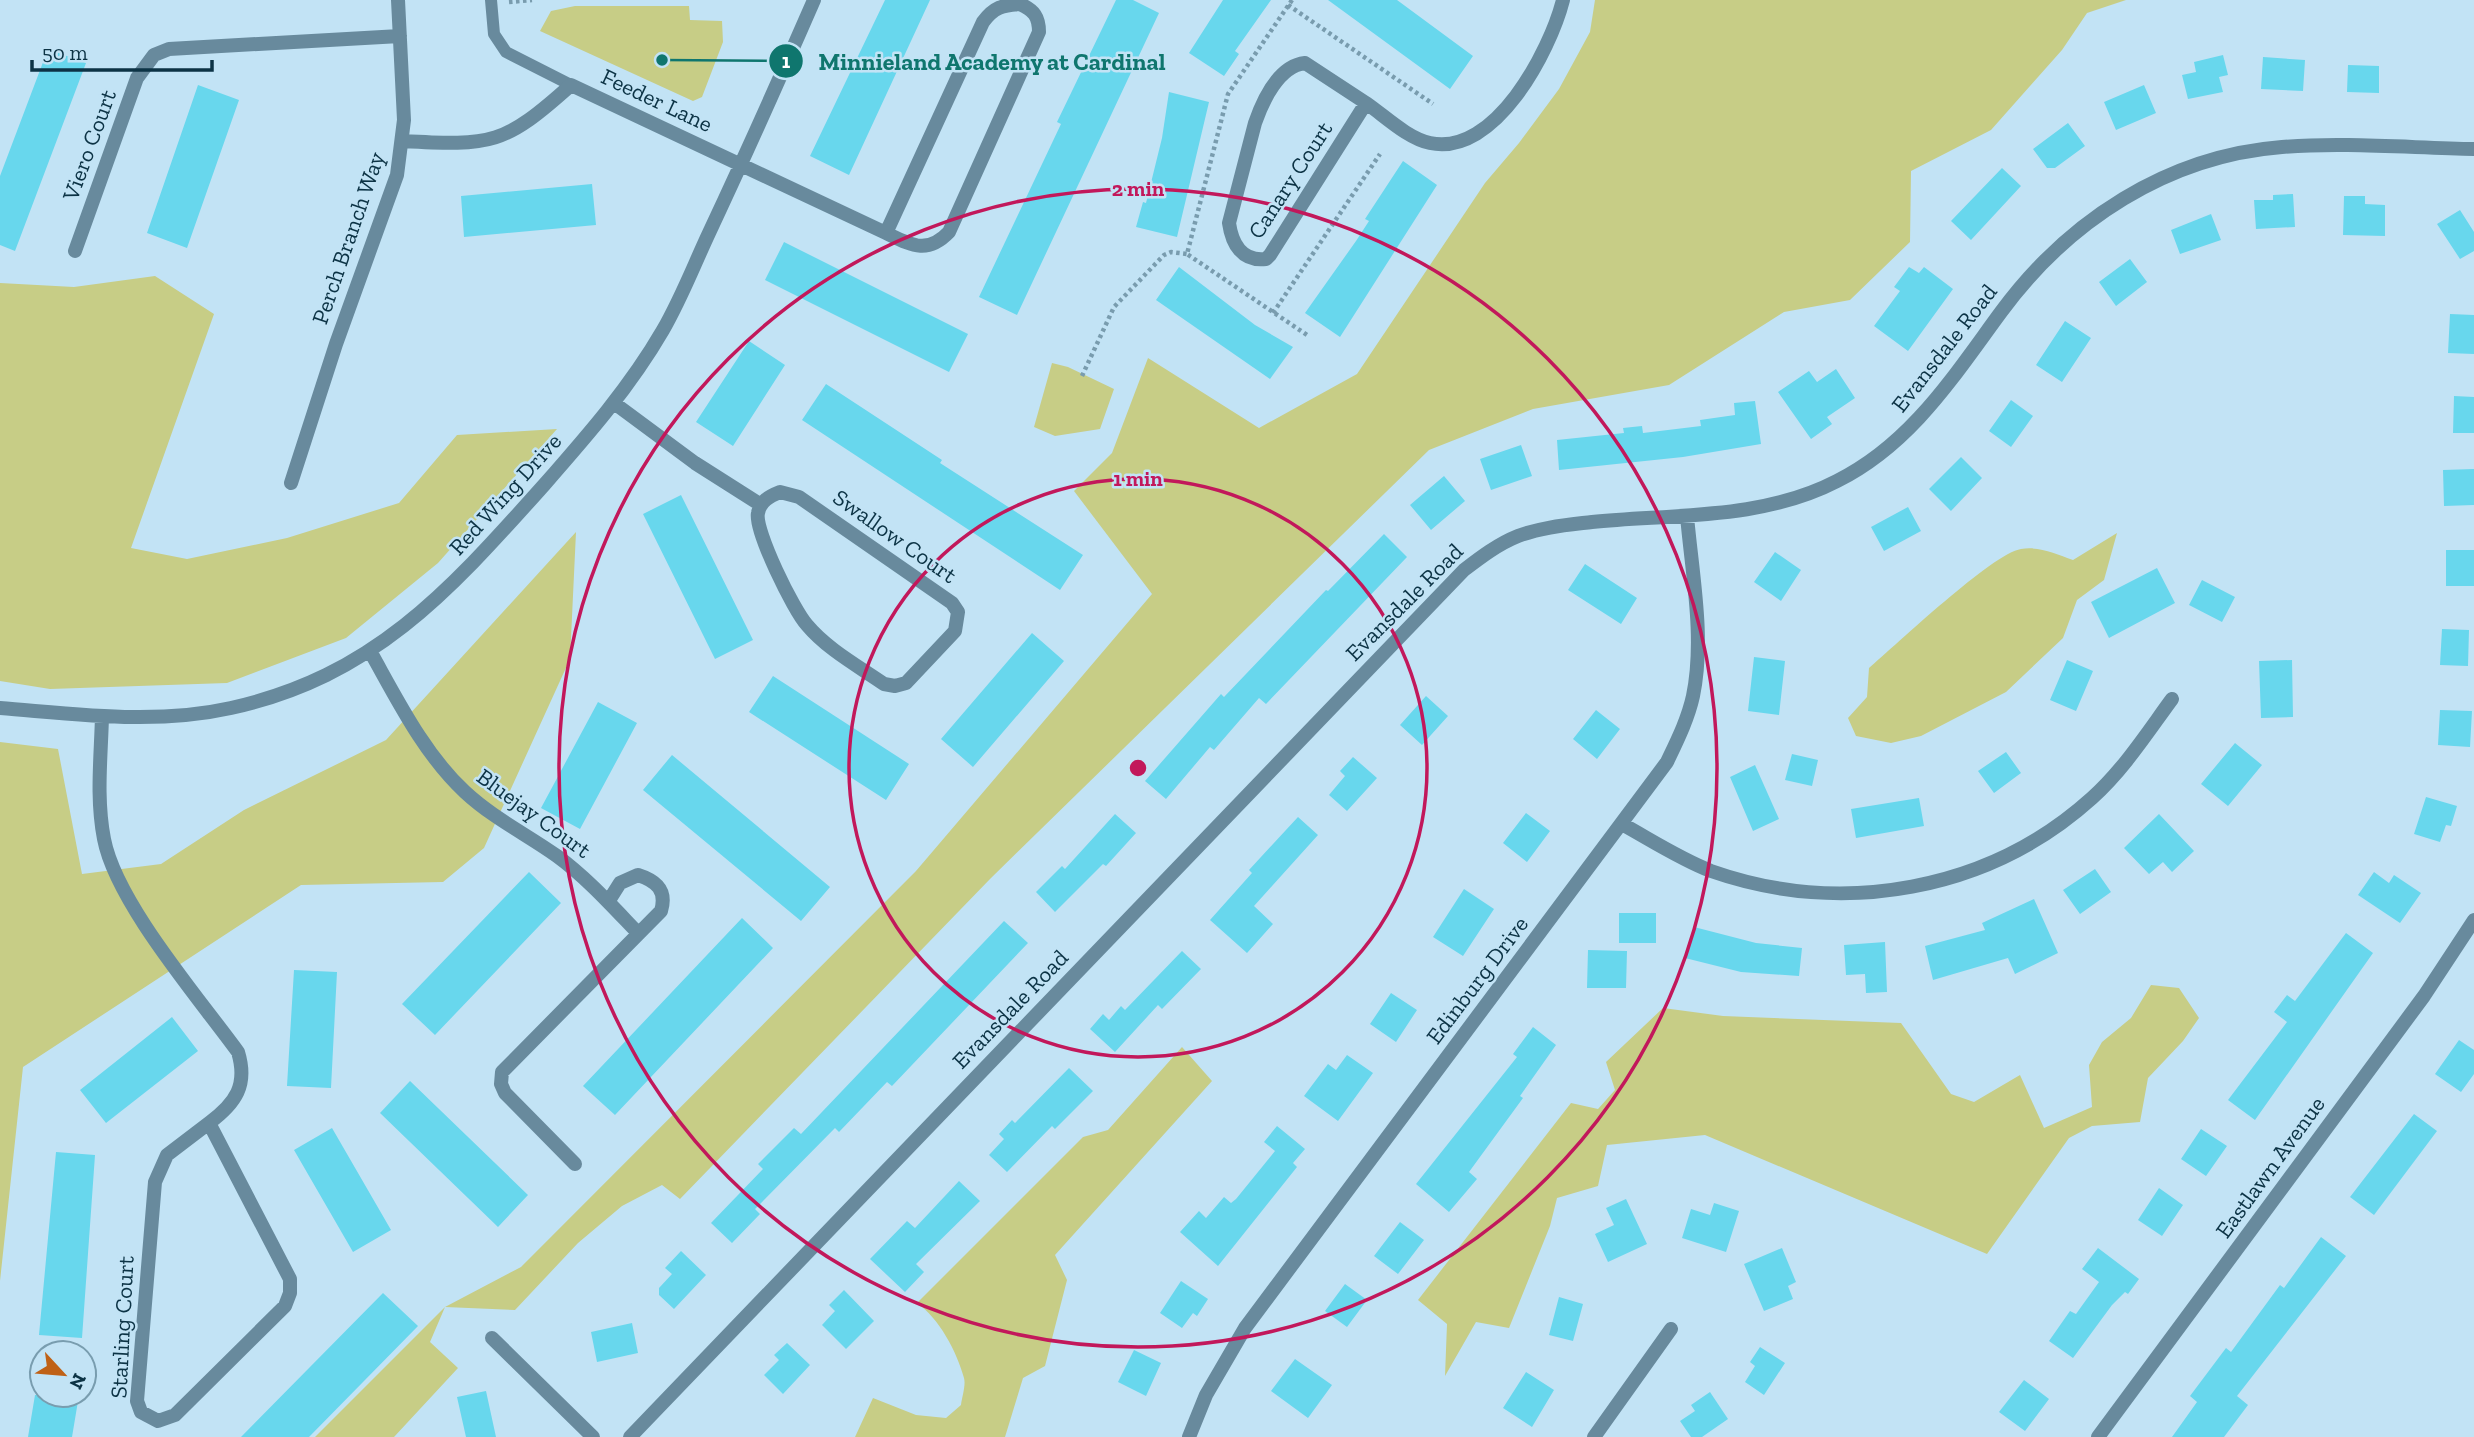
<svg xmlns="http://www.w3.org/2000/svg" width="2474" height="1437" font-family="'Zilla Slab',serif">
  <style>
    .green { fill: #c7cd86 }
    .building { fill: #68d7ed }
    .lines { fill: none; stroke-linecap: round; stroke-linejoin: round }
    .path { stroke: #799cae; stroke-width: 4.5; stroke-dasharray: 3.5 3.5; stroke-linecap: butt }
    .service { stroke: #688a9d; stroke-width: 12 }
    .minor { stroke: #688a9d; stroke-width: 14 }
    .tertiary { stroke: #688a9d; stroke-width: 14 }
    .ring { fill: none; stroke: #c2185b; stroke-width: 3.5 }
    .labels { text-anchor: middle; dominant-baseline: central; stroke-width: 5; stroke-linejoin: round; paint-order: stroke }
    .street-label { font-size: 23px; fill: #0c3345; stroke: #c2e3f5 }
    .centre { fill: #c2185b; stroke: #c2e3f5; stroke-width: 3.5 }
    .ring-label { font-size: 21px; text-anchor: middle; font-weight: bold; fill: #c2185b; stroke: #c2e3f5; stroke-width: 5; stroke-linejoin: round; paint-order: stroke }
    .leader { fill: none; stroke: #0f766e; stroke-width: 2.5 }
    .callout-dot { fill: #0f766e; stroke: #c2e3f5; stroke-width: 2.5 }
    .mark-label { font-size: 21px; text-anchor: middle; font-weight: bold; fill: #fff }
    .callout-label { font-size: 24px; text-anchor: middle; font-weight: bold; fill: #0f766e; stroke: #c2e3f5; stroke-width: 5; stroke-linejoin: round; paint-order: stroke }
  </style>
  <rect width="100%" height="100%" fill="#c2e3f5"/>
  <path class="green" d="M1595,0H2126L2087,13L2062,50L1991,130L1911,171L1910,242L1850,300L1784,312L1669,385L1533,409L1429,450L991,878L680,1199L662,1185L622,1206L578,1243L515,1310L445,1307L430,1342L458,1368L394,1437H315L445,1307L521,1267L916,871L1152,594L1074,491L1112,453L1148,358L1259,428L1357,374L1485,183L1519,143L1559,89L1590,32Z
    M575,6H689L690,20L722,21L723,42L702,97L693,101L540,31L551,11Z
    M155,276L214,314L131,548L187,559L287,538L399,503L457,435L557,429L438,563L346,638L227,683L50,689L0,681V283L74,287Z
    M1052,363L1068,367L1114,389L1100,429L1055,436L1034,427Z
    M576,532L570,659L484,848L443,882L301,885L23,1067L0,1281V742L58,749L82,874L161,864L244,810L386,740Z
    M2117,533L2104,580L2077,600L2063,638L2006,692L1921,736L1891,743L1856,736L1848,718L1867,697L1869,668C1896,645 1993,553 2021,549C2040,546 2056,554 2073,560Z
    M2151,985L2179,988L2199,1018L2183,1041L2148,1078L2140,1122L2092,1126L2069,1138L1987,1254L1705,1135L1607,1145L1598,1186L1557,1198L1550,1226L1509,1328L1476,1322L1445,1376L1447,1324L1418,1300L1571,1103L1598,1109L1615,1090L1606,1062L1663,1008L1723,1016L1901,1023L1951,1094L1974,1102L2020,1075L2044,1128L2092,1107L2089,1065L2102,1042L2131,1018Z
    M1182,1047L1212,1081L1055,1255L1067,1280L1045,1366L1023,1378L1005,1437H855L873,1398L916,1415L946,1418L961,1405C962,1397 966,1385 964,1378C957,1352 939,1318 917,1303L1083,1137L1108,1130Z"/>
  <path class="building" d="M885,0H930L849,175L810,156Z
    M1116,0H1133L1159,13L1017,315L979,297L1061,124L1057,122Z
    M1223,0H1271L1235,51L1239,54L1224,76L1189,53Z
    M1328,0H1397L1473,56L1450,89Z
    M48,49L86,63L15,251L0,245V176Z
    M2223,55L2228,75L2219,77L2223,92L2188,99L2182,75L2196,72L2194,62Z
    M2263,57L2305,60L2303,91L2261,89Z
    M2348,65L2379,66V93L2347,92Z
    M198,85L239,100L187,248L147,233Z
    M2144,85L2156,113L2116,130L2104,102Z
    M1169,92L1209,102L1177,237L1136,227L1143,202L1146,203L1162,138Z
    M2068,123L2085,146L2055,168H2047L2033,149Z
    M1403,161L1437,185L1340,337L1305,313L1356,241L1369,221L1365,219Z
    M2002,168L2021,186L1971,240L1951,221Z
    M592,184L596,225L464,237L461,196Z
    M2293,194L2295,227L2256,229L2254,200H2273V195Z
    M2344,196H2365V204L2385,205V236L2343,235Z
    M2460,210L2474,232V251L2460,259L2437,224Z
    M2211,214L2221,240L2180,254L2171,230Z
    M784,242L968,334L949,372L765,280Z
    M2130,259L2147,282L2116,306L2099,282Z
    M1179,267L1255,325L1293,347L1270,379L1156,300Z
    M1909,267L1919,273L1924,267L1953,289L1908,351L1874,326L1900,291L1894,287Z
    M2450,314L2474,315V354L2448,353Z
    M2065,321L2091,338L2062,382L2036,365Z
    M749,341L785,365L733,446L696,422Z
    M1836,369L1855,398L1827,417L1832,424L1811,439L1778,392L1809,371L1817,382Z
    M826,384L942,460L940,463L1083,555L1060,590L802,420Z
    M2454,396L2474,397V433H2453Z
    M2011,400L2033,416L2011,447L1989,431Z
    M1755,401L1761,444L1683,457L1559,470L1557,440L1624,433L1623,428L1642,426L1643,433L1701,426L1700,420L1735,415L1734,403Z
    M1521,445L1532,476L1491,490L1480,459Z
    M1961,457L1982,478L1951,511L1929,489Z
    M2474,469V505L2444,506L2443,470Z
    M1444,476L1465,501L1431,530L1410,505Z
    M681,495L753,640L715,659L643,514Z
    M1908,507L1921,531L1884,551L1871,527Z
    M1384,534L1407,557L1266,704L1259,698L1214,750L1210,747L1166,799L1145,781L1221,694L1224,697L1326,590L1328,591Z
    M2446,550H2474V586H2446Z
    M1775,552L1801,570L1781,601L1754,582Z
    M1585,564L1637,598L1621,624L1568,590Z
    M2157,568L2175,603L2109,638L2091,602Z
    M2202,580L2235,597L2222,622L2189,605Z
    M2442,629L2469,630L2468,666L2440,665Z
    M1032,633L1064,661L973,767L941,739Z
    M1754,657L1785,661L1779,715L1748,711Z
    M2067,660L2093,671L2076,711L2050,700Z
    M2292,660L2293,717L2261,718L2259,661Z
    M773,676L909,764L886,800L749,712Z
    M1426,696L1448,716L1422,745L1400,725Z
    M598,702L637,723L580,829L541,808Z
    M1596,710L1620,729L1597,759L1573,739Z
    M2440,710L2472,711L2470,747L2438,745Z
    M2235,743L2262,765L2228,806L2201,784Z
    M2006,752L2021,773L1994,793L1978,771Z
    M1792,754L1818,760L1812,786L1785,780Z
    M672,755L830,887L801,921L643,790Z
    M1353,757L1377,778L1347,811L1329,795L1345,776L1340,771Z
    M1755,765L1779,819L1753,831L1730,777Z
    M2426,797L2457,806L2451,826L2446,825L2440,842L2414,834Z
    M1919,798L1924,826L1856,838L1851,809Z
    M1526,813L1550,831L1527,862L1503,843Z
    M1115,814L1136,833L1106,866L1103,864L1055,912L1036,892L1062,866L1065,869Z
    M2159,814L2194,851L2172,872L2163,862L2149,874L2124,848Z
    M1298,817L1318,835L1254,906L1273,924L1247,953L1210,920L1252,873L1249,870Z
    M2095,869L2111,892L2080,914L2063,890Z
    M529,872L561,903L435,1035L402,1004Z
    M2374,872L2389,883L2394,875L2421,893L2400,923L2358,895Z
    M1464,889L1494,909L1463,956L1433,937Z
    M2034,899L2058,953L2015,974L2008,958L1933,980L1925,946L1985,930L1982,923Z
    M1619,913H1656V943H1619Z
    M742,918L773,948L615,1115L583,1086Z
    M1004,921L1028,943L892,1086L887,1082L839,1132L835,1128L755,1209L760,1214L732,1243L711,1223L763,1169L758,1164L794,1128L801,1134Z
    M1694,927L1756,943L1802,948L1799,976L1741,972L1685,958Z
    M2346,933L2373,953L2255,1120L2228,1100L2287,1022L2274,1012L2287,995L2295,1001Z
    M1885,942L1887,992L1866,993L1865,974L1846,975L1844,945Z
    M1588,950L1627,951L1626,988H1587Z
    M1182,951L1201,969L1162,1009L1158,1005L1115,1052L1090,1029L1103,1014L1109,1020L1121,1006L1125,1010Z
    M294,970L337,972L331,1088L287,1086Z
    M1391,993L1417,1010L1396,1042L1370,1024Z
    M172,1017L198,1051L106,1123L80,1090Z
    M1533,1027L1556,1045L1520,1096L1523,1098L1469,1172L1477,1179L1449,1212L1416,1184L1517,1057L1513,1054Z
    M2459,1040L2474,1050V1074L2461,1092L2435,1074Z
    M1347,1055L1373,1073L1338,1121L1304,1096L1328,1064L1336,1070Z
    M1069,1068L1093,1091L1055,1129L1052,1126L1007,1172L989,1155L1004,1139L999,1134L1012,1120L1015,1123Z
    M410,1081L528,1195L498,1227L380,1113Z
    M2414,1114L2437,1131L2374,1215L2350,1197Z
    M1277,1126L1305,1149L1293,1163L1297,1167L1218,1266L1180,1232L1199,1211L1206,1218L1224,1197L1231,1203L1236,1199L1275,1151L1264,1142Z
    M332,1128L391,1230L353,1252L294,1150Z
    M2201,1129L2227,1146L2206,1176L2181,1159Z
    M56,1152L95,1155L82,1338L39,1335Z
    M959,1181L980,1201L916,1264L924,1272L905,1292L870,1259L907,1221L915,1228Z
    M2159,1188L2183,1205L2162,1236L2138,1220Z
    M1626,1199L1647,1244L1608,1262L1595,1234L1614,1225L1606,1208Z
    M1714,1203L1739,1211L1726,1252L1682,1238L1691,1209L1710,1215Z
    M1400,1222L1424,1240L1398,1274L1374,1256Z
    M2321,1237L2346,1256L2237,1396L2248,1405L2224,1437H2172L2197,1402L2190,1396L2226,1348L2231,1352L2280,1285L2284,1288Z
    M1782,1248L1796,1282L1788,1286L1793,1299L1764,1311L1744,1264Z
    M2098,1248L2139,1279L2128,1294L2125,1292L2112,1305L2073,1358L2049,1341L2070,1311L2076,1314L2099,1282L2082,1269Z
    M681,1251L706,1275L674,1309L659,1295V1288L672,1274L665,1268Z
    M1181,1281L1208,1299L1197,1316L1193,1313L1182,1328L1160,1313Z
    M1345,1284L1367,1300L1347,1327L1325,1311Z
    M844,1290L874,1321L846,1349L822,1325L835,1311L829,1305Z
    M383,1293L418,1326L309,1437H241Z
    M1559,1297L1583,1304L1573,1341L1549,1335Z
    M632,1323L638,1353L597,1362L591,1332Z
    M787,1343L810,1365L783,1394L764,1375L779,1360L774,1355Z
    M1760,1347L1785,1363L1764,1395L1745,1382L1755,1366L1750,1362Z
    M1134,1350L1161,1363L1146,1396L1118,1382Z
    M1295,1359L1332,1385L1308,1418L1271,1391Z
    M1526,1372L1554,1390L1532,1427L1503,1408Z
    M2024,1380L2049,1399L2025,1431L1999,1412Z
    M486,1391L496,1437H466L457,1397Z
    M1710,1392L1728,1419L1702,1437H1691L1680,1421L1695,1411L1691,1405Z
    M35,1395H79L72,1437H28Z"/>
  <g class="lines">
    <path class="path" d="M1292,0L1228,94L1187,254L1307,335
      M509,2L532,0
      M1288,5L1433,104
      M1273,313L1380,154
      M1082,376L1114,307L1164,255L1171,252L1187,254"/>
    <path class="service" d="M491,0L494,34L506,52L571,85"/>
    <path class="minor" d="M1020,4C1034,10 1039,17 1039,32L949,232C927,255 911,245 886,233L983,22C994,7 1003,5 1020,4Z
      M1305,63L1366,103L1270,255L1266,259C1242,262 1232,244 1229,223L1255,123C1263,100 1279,66 1305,63Z
      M1366,103C1385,116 1407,138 1430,143C1495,157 1550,51 1563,0
      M403,141C492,146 504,145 571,85L886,233
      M75,251L137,78L154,55L169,49L400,36
      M614,403L695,463L761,505
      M291,483L336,344L397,175L404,120L398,0
      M780,492L799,497L952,603L958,612L955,631L906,683L895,686L884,684C858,666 827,649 807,625C794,611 754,530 758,513C760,501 770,496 780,492Z
      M370,651C397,699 424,754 465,792C493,818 526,834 557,856C587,878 612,906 638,933
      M0,708C77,714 155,725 231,708C375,676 450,590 544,485C587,436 630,387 663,330C681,299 694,265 709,233C745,156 780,78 814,0
      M102,716C101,757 96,798 104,839C116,902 198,997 238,1052C248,1085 236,1103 209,1123
      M1622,824C1651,840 1680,859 1711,871C1842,917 1989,891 2092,798C2124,769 2147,733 2172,699
      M209,1123L290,1279V1293L285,1306L175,1415L158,1421L141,1412L137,1401L155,1182L167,1155Z
      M575,1164L505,1093L501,1084L502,1072L661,911C667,891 657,881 638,875L620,883L608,902
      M492,1338L593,1437
      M630,1437L1464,570C1481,557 1498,544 1518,536C1542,527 1567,525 1592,522C1674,514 1762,520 1837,481C1911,444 1953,377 2001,312C2068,221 2167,156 2282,147C2344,142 2412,148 2474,149
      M1189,1437L1206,1395L1245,1328L1667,762C1677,741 1688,719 1693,696C1705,638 1692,574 1687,516
      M1594,1437L1671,1329"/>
    <path class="tertiary" d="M2098,1437L2424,996L2474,920"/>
  </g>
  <g class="ring">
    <circle cx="1138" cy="768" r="289"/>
    <circle cx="1138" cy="768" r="579"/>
  </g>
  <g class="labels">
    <g class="street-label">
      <text transform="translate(657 100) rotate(25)">Feeder Lane</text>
      <text transform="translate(89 145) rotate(-70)">Viero Court</text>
      <text transform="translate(1290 180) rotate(-57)">Canary Court</text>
      <text transform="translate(348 238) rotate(-71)">Perch Branch Way</text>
      <text transform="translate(1944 348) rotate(-52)">Evansdale Road</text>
      <text transform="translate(505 494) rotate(-48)">Red Wing Drive</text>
      <text transform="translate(895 536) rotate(35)">Swallow Court</text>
      <text transform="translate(1404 602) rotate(-45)">Evansdale Road</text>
      <text transform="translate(534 813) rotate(36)">Bluejay Court</text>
      <text transform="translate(1477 980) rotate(-53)">Edinburg Drive</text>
      <text transform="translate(1010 1009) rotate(-46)">Evansdale Road</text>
      <text transform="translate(2270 1167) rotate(-54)">Eastlawn Avenue</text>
      <text transform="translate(122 1327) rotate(-87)">Starling Court</text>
    </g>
  </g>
  <circle cx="1138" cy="768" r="10" class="centre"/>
  <g class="ring-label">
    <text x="1138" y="196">2 min</text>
    <text x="1138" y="486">1 min</text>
  </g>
  <path class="leader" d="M662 60L786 61"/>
  <g class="callout-dot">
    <circle cx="662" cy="60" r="7"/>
    <circle cx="786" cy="61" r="18"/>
  </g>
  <g class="mark-label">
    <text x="786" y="68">1</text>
  </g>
  <g class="callout-label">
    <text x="992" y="70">Minnieland Academy at Cardinal</text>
  </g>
  <g transform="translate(63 1374) rotate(116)"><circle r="33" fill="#c2e3f5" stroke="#799daf" stroke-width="2"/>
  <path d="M0-5L12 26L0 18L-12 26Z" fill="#bf6116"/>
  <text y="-10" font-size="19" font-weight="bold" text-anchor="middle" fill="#0c3345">N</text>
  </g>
  <path d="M32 60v10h180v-10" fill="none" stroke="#0c3345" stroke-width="3.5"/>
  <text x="42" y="60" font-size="21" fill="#0c3345" stroke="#c2e3f5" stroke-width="5" paint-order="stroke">50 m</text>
</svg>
